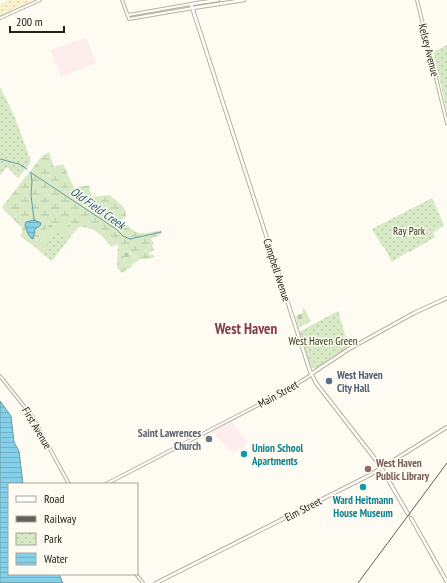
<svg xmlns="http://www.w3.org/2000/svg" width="447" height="583" font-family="'PT Sans Narrow',sans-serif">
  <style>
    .education { fill: #fdedec }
    .forest { fill: url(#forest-firs) }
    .wetland { fill: url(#wetland-marsh) }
    .sand { fill: url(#sand-dots) }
    .cemetery { fill: url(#cemetery-stones) }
    .park { fill: url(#park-dots) }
    .water { fill: url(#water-rules); stroke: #679caa }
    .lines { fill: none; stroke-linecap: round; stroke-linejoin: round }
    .stream { stroke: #679caa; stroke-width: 1 }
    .tertiary-casing { stroke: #b7b19b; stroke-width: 4 }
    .secondary-casing { stroke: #b7b19b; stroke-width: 4.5 }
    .tertiary { stroke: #fff; stroke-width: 2 }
    .secondary { stroke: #fff; stroke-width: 2.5 }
    .rail { stroke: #626057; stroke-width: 1 }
    .service-dot { fill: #5c6f8a; stroke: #fefbf2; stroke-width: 1.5 }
    .worship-dot { fill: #6b7280; stroke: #fefbf2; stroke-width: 1.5 }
    .culture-dot { fill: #0f9aa8; stroke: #fefbf2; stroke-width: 1.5 }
    .education-dot { fill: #8d6e63; stroke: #fefbf2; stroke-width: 1.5 }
    .labels { text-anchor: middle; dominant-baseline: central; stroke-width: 3; stroke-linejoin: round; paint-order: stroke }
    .street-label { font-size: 11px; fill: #232118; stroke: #fefbf2 }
    .park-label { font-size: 11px; fill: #2a3a11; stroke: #fefbf2 }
    .service-label { font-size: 11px; font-weight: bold; fill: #4e5e75; stroke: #fefbf2; text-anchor: start }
    .worship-label { font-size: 11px; font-weight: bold; fill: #5b616d; stroke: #fefbf2; text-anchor: end }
    .culture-label { font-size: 11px; font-weight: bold; fill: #0d838f; stroke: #fefbf2; text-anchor: start }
    .education-label { font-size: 11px; font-weight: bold; fill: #785e54; stroke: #fefbf2; text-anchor: start }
    .water-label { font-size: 12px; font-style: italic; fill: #175667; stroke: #fefbf2 }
    .district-label { font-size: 15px; font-weight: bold; fill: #823b4d; stroke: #fefbf2 }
  </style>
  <defs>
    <pattern id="forest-firs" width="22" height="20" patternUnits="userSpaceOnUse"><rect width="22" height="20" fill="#d8e9c5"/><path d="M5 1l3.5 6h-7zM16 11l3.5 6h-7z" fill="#b9c8a8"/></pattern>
    <pattern id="wetland-marsh" width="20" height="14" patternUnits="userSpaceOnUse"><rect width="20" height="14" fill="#d8e9c5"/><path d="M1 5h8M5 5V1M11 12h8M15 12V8" fill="none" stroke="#b9c8a8"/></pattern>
    <pattern id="sand-dots" width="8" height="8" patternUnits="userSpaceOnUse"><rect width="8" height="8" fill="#fbf1cc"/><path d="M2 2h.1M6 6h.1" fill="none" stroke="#d7ceae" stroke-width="1.8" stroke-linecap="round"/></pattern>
    <pattern id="cemetery-stones" width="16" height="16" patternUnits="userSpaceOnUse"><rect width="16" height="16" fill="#d8e9c5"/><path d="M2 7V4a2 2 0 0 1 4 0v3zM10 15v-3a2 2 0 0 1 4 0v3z" fill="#b9c8a8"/></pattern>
    <pattern id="park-dots" width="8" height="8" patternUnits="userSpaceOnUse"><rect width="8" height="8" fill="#d8e9c5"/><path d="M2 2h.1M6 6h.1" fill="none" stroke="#b9c8a8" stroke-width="1.8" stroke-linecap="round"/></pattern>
    <pattern id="water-rules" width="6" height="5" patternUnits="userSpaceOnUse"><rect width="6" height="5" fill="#84d0e8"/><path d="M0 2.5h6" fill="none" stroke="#72b2c6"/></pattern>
  </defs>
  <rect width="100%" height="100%" fill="#fefbf2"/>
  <path class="education" d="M86,37L96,63L61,77L51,50Z
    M231,421L248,443L233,453L212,431Z"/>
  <path class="forest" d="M69,223L70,225L68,232H73L79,227L72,235L62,234L54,231L47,246L40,252L39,250L45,231L49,225Z
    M126,251C132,253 134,259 140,260L132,264V267L126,270L124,255Z"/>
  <path class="wetland" d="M49,152L54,167L63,164L74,188L89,185L92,197L109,195C116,200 127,207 126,216L121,220C122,223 125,223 128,226C140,237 145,233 161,230L162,234L154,237L151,239L154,244L152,245L154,250L149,253L150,255H154L155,257C149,259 143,260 137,259L130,252L126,251L124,255L126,270L122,273L117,268L118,244L111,247C104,236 93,226 79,227C75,230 73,233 68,232L70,225L68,224L49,225L45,231L39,250L20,236L22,233V228L5,211L2,207L42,156Z"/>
  <path class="sand" d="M8,0H33L0,15V4Z"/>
  <path class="cemetery" d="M304,308L311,321L299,328L295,316L303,313L302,309Z"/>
  <path class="park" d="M447,45V111L433,52Z
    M0,87L13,113L30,158V164L18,178L7,167L0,175Z
    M432,198L444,225L433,233L435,237L410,252L409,251L392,262L384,247H383L372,229Z
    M58,230L61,231L62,234L72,235L52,261L40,252L47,246L54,231Z
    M338,311L347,341V348L318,368H312L310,365L299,332Z"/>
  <path class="water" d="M34,220L41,223L40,226L35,229L33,239L31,238L28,234L25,224L26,222Z
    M0,401L11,416L14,442L19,451L23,484H9V574H59L63,583H0Z"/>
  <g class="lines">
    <path class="stream" d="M0,159L19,164L27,169
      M30,172L116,229L123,236L130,239L161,232
      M31,173L32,181L31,195L34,220"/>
    <defs>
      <path id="tertiary" d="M122,0L129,19L193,8
        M417,0L447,123
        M128,15L191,4
        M0,18L40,0
        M0,376L32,416L69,484
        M106,484L289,389L311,375
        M136,574L143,583"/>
      <path id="secondary" d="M218,0L191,4L310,371L316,383L379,464L408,514
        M193,8L244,0
        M311,374L349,349L414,313L447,298
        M411,518L447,582
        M156,583L370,475L447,427"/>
    </defs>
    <use href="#tertiary" class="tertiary-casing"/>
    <use href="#secondary" class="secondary-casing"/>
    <use href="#tertiary" class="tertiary"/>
    <use href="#secondary" class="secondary"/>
    <path class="rail" d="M358,583L447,463"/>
  </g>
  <circle class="service-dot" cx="329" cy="381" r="4"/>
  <circle class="worship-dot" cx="209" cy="439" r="4"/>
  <g class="culture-dot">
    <circle cx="244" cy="454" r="4"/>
    <circle cx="363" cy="487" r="4"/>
  </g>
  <circle class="education-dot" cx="368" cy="469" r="4"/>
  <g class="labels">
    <g class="street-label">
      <text transform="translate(429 50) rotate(76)">Kelsey Avenue</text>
      <text transform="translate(277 270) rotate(72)">Campbell Avenue</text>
      <text transform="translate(278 394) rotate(-29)">Main Street</text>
      <text transform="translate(37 428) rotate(59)">First Avenue</text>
      <text transform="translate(303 509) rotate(-27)">Elm Street</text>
    </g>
    <g class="park-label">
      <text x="409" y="231">Ray Park</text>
      <text x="323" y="341">West Haven Green</text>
    </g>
    <g class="service-label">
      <text x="337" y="375">West Haven<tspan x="337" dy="13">City Hall</tspan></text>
    </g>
    <g class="worship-label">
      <text x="201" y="433">Saint Lawrences<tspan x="201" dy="13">Church</tspan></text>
    </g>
    <g class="culture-label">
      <text x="252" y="448">Union School<tspan x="252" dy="13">Apartments</tspan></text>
      <text x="363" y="500" text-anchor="middle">Ward Heitmann<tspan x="363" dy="13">House Museum</tspan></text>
    </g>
    <g class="education-label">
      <text x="376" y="463">West Haven<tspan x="376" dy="13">Public Library</tspan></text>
    </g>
    <g class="water-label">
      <text transform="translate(98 208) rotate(35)">Old Field Creek</text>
    </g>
    <g class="district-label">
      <text x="246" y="328">West Haven</text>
    </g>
  </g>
  <rect x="8" y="483" width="130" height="92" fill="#fefbf2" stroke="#a6a49b"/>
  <rect x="16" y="496" width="20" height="6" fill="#ffffff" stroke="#a6a49b"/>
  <text x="44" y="503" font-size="12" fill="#232118">Road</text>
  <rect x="16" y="516" width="20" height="6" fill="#626057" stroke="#a6a49b"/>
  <text x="44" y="523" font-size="12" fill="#232118">Railway</text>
  <rect x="16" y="533" width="20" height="12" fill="url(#park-dots)" stroke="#a6a49b"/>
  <text x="44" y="543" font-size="12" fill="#232118">Park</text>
  <rect x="16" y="553" width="20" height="12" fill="url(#water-rules)" stroke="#a6a49b"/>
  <text x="44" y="563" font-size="12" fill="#232118">Water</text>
  <path d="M10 26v6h54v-6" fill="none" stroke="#232118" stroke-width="2"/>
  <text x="16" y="26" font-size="12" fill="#232118" stroke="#fefbf2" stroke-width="3" paint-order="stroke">200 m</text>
</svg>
